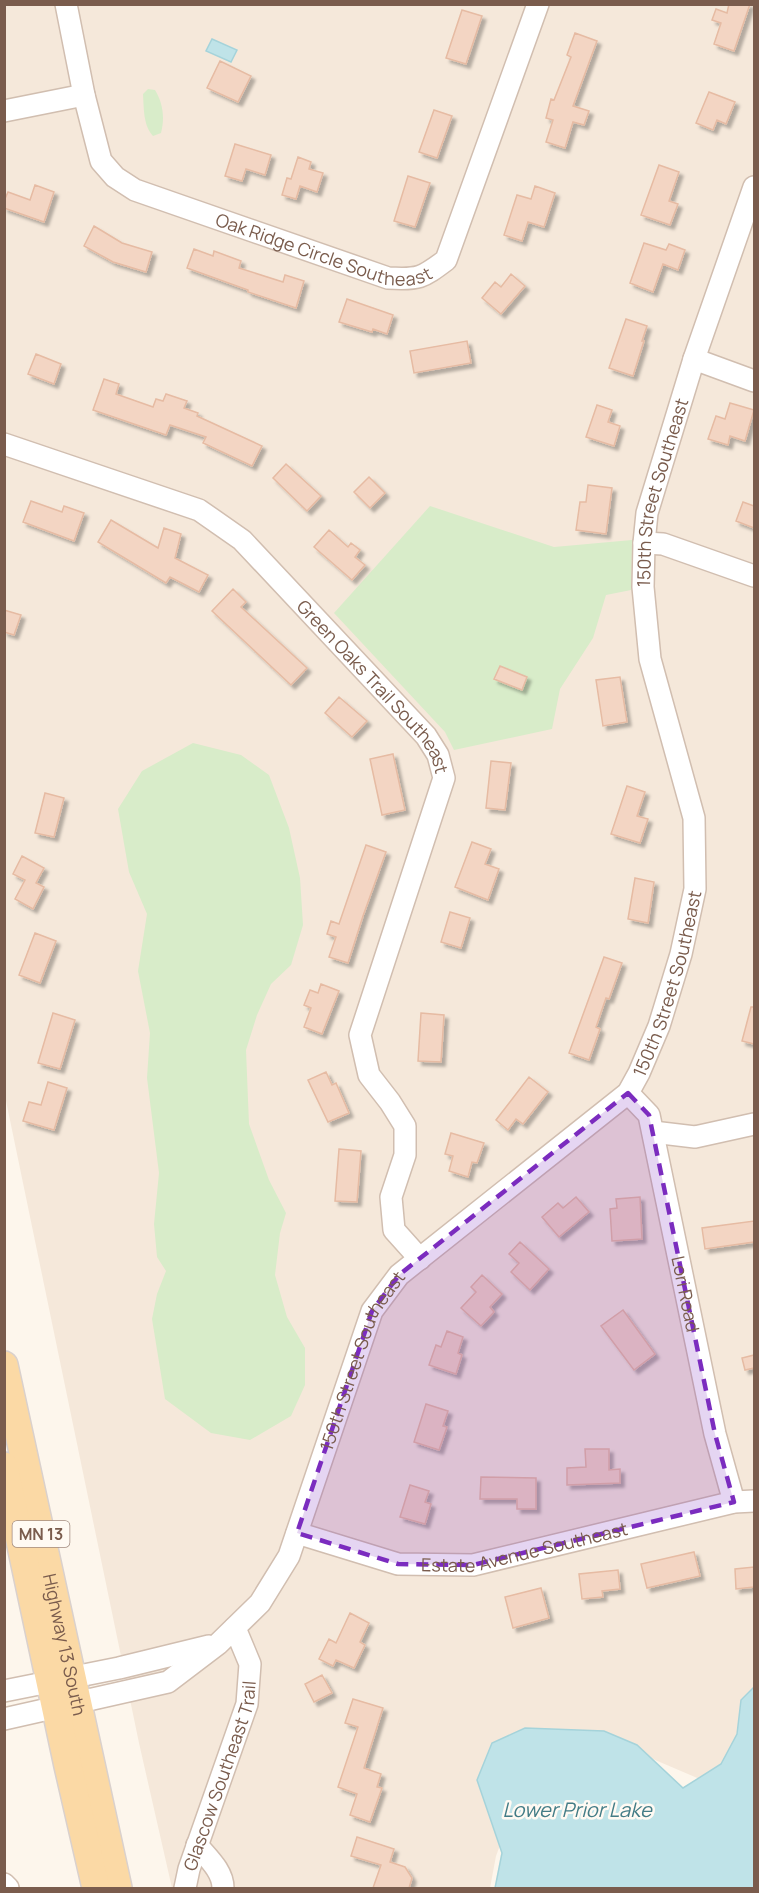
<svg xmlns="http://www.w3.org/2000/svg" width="759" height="1893" font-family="Manrope,sans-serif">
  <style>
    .residential { fill: #f5e8da }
    .green { fill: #d8ecc9 }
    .water { fill: #bfe3e8; stroke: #a5d3da; stroke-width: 1.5 }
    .building { fill: #f3d5c3; stroke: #e6bba3; stroke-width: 1.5; filter: url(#shadow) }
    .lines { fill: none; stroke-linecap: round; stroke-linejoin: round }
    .minor-casing { stroke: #d1beb0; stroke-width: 24 }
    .major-casing { stroke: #dad1cd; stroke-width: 30 }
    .minor { stroke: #fff; stroke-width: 21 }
    .major { stroke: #fbd9a5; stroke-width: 27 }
    .marked { fill: #7b2cbf; fill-opacity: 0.2; stroke: #7b2cbf; stroke-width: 4.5; stroke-dasharray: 12 8; stroke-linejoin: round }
    .labels { text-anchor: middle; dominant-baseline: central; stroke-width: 5; stroke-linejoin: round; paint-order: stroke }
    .shield { fill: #fffaf3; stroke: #a28b7f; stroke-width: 1.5 }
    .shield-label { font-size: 16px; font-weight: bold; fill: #7a5c4d }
    .street-label { font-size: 18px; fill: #7a5c4d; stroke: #fffaf3 }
    .water-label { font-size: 20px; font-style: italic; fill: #437c86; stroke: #fffaf3 }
  </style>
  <defs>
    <filter id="shadow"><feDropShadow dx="4" dy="4" stdDeviation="1.5" flood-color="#0004"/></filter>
  </defs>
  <rect width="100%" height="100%" fill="#fdf6ec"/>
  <path class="residential" d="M4,5H754V1782L702,1780L627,1748L521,1788L496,1856L490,1888H172L139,1743L5,1096Z"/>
  <path class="green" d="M148,89L155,90C163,103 165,118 161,133L153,136C143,125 144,108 143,94Z
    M430,506L554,547L632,540L631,590L606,595L593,638L560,689L552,729L454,750L445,732L334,613Z
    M193,743L241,755L269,775L289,828L300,878L303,925L291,965L271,984L257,1015L246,1050L249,1124L269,1180L286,1213L280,1233L275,1275L287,1317L305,1348V1385L291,1416L250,1440L211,1433L165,1399L152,1319L157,1294L166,1271L157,1257L154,1224L159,1173L147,1078L150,1033L138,971L147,914L129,872L118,809L142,771Z"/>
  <path class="water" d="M212,39L237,50L231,62L206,51Z
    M754,1687V1888H495L502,1853L477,1780L492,1743L525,1728L604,1731L637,1745L683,1788L721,1764L737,1734L741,1700Z"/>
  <path class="building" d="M729,4H750L734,51L714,44L721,23L712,20L716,9L727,13Z
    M462,10L482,16L466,64L446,58Z
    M575,33L597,41L573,106L589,111L584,125L573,122L565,148L546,142L553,120L546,118L551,99L554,100L571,57L567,55Z
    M220,61L251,76L238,102L207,88Z
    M709,92L735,102L726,124L717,120L713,130L696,123Z
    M434,110L452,116L437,158L419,152Z
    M235,144L271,155L265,175L246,169L242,181L225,176Z
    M298,157L311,162L309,169L323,173L317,192L300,186L296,199L282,195L287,178L291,179Z
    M659,165L679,172L669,201L678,204L670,225L641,215Z
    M408,176L430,183L415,227L394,221Z
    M35,185L54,192L44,222L4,208V201L8,192L30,200Z
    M535,186L555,193L544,227L528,222L522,241L504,235L517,195L531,199Z
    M94,226L122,243L152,252L146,272L113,262L84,246Z
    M644,243L666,250L669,244L685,250L678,270L663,264L653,292L630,283Z
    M194,249L213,256L214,251L241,261L239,268L283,282L285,275L304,281L296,308L248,292V290L187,268Z
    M511,274L525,286L501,314L482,298L495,282L501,287Z
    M347,299L393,315L387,334L373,329L372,332L339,322Z
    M626,319L647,326L642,341H644L633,376L609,368Z
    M467,341L471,363L414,373L410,351Z
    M36,354L61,364L54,384L28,374Z
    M104,379L119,384L116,394L153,407L156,399L163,401L166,394L187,401L184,408L198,413L197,416L262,446L252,466L203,443L206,437L170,425L166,435L93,410Z
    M730,403L754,410L745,441L730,436L728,445L708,439L716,416L725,419Z
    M597,405L612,410L608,422L620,426L614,446L586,437Z
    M286,464L321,496L307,511L273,478Z
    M369,477L385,493L370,508L354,492Z
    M588,485L612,488L606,534L576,530L580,502H586Z
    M31,501L62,512L64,506L84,513L74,541L23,522Z
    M743,502L754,506V528L736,521Z
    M111,520L158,548L164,528L181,534L175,558L208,575L199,592L170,577L166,583L98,542Z
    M329,530L348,547L351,543L360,550L355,557L365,565L352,580L314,547Z
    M233,589L246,602L241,607L307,668L291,685L212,611Z
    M4,610L21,615L14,635L4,632Z
    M500,666L527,677L522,690L494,679Z
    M620,677L627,722L603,726L596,680Z
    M339,697L367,721L352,737L325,713Z
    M393,754L405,810L382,815L370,759Z
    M491,761L511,763L505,810L486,808Z
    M627,786L645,792L637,816L648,819L640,843L611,834Z
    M45,793L64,798L54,837L35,833Z
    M472,842L491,849L485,864L499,869L488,900L455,887Z
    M366,845L386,852L363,916L348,963L329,957L336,937L327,934L331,921L339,924Z
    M22,856L44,868L36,883L44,887L33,909L15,899L25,880L13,874Z
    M635,878L654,882L648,923L628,919Z
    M450,912L470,918L461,948L441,942Z
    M35,933L56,941L40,983L19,975Z
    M604,957L622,963L609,999L606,998L596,1027L600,1029L589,1060L569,1053Z
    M321,984L339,991L322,1034L304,1027L311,1008L304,1005L310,990L318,993Z
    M751,1007H754V1044L742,1041Z
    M53,1013L75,1020L60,1069L38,1063Z
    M421,1013L444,1015L441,1062L418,1061Z
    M326,1072L332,1085L336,1083L349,1113L328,1122L308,1080Z
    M529,1077L548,1092L523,1124L516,1119L508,1130L496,1120Z
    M48,1082L67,1088L54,1130L23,1121L29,1102L41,1105Z
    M451,1133L484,1143L477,1163L472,1162L468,1177L449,1171L453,1156L445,1154Z
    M339,1149L361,1151L357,1202L335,1201Z
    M576,1197L589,1212L559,1237L542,1217L558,1203L563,1208Z
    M640,1197L642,1239L612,1241L610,1209L617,1208L616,1199Z
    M754,1221V1242L705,1249L702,1228Z
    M520,1242L549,1269L530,1290L511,1272L519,1263L509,1254Z
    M482,1275L502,1294L490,1307L494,1312L481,1326L461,1308L476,1292L471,1287Z
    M623,1310L655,1354L634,1370L601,1326Z
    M447,1331L463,1337L458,1353L462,1355L456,1374L429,1365L436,1345L441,1347Z
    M754,1355V1368L745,1370L742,1358Z
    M426,1404L448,1411L443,1426L447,1427L439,1450L414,1442Z
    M585,1449H609V1470L620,1469V1483L567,1485V1468L586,1467Z
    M481,1477L536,1478V1509H517V1499H480Z
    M410,1485L429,1491L425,1502L431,1504L425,1524L400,1517Z
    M694,1552L700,1576L647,1588L641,1564Z
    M754,1567V1587L736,1589L735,1569Z
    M618,1570L620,1589L602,1591L603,1597L582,1599L579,1574Z
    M541,1588L549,1618L513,1628L505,1597Z
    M350,1613L369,1623L360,1642L365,1645L354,1668L336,1660L333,1666L319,1659L329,1639L336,1643Z
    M322,1675L332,1693L314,1702L305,1684Z
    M353,1699L383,1708L364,1768L381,1774L377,1787L382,1788L370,1822L350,1815L357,1794L338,1787L358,1727L345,1723Z
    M357,1837L394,1849L390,1862L405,1867L412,1878L409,1888H373L381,1865L351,1856Z"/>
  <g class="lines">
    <defs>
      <g id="minor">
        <path id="s1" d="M66,4L84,95L101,161L115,177L135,190L388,278C419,280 422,278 446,260L538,4"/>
        <path d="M4,111L84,95"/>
        <path d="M694,359L754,381"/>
        <path id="s2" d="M4,444L199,510L242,540L426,736L438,755L444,778L360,1035L369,1075L390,1102L405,1126V1155L391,1197L394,1230L420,1259"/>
        <path d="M644,543L663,544L754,576"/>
        <path id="s3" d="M628,1093L649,1115L715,1434L734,1502"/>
        <path d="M653,1132L695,1137L754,1124"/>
        <path id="s4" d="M297,1533L398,1564L473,1565L734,1502L754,1501"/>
        <path d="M4,1691L119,1668L209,1646"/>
        <path id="s5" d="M4,1719L168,1682L218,1644L260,1603L289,1556L372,1311L399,1275L628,1093L639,1073L659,1026L681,954L695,889L694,818L650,659L643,587L644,543L647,513L694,359L754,187"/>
        <path d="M197,1845C208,1858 223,1871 223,1888"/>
        <path d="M4,1884L8,1888"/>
        <path id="s6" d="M185,1888L189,1869L247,1704L250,1664L235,1628"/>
      </g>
      <g id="major">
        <path id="s7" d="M4,1365L118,1888"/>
        <path d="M4,1466L68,1766L96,1888"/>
      </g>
    </defs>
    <use href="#minor" class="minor-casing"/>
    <use href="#major" class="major-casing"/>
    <use href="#minor" class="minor"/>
    <use href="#major" class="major"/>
  </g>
  <path class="marked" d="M628,1093L649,1115L715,1434L734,1502L473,1565L398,1564L297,1533L372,1311L399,1275Z"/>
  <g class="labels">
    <rect class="shield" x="12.5" y="1521" width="57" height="26" rx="4.5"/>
    <g class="shield-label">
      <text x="41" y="1534">MN 13</text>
    </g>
    <g class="street-label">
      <text stroke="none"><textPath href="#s1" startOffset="405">Oak Ridge Circle Southeast</textPath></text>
      <text stroke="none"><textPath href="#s5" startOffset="1562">150th Street Southeast</textPath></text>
      <text stroke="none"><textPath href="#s2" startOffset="456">Green Oaks Trail Southeast</textPath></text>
      <text stroke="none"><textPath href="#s5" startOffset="1058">150th Street Southeast</textPath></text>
      <text stroke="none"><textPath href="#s3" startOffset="213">Lori Road</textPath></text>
      <text stroke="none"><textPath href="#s5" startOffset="554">150th Street Southeast</textPath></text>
      <text stroke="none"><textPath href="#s4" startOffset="234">Estate Avenue Southeast</textPath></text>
      <text stroke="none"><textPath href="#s7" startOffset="286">Highway 13 South</textPath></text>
      <text stroke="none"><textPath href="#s6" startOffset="118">Glascow Southeast Trail</textPath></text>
    </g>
    <g class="water-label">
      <text x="577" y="1809">Lower Prior Lake</text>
    </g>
  </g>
  <rect width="759" height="1893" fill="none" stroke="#7a5c4d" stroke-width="12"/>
</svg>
